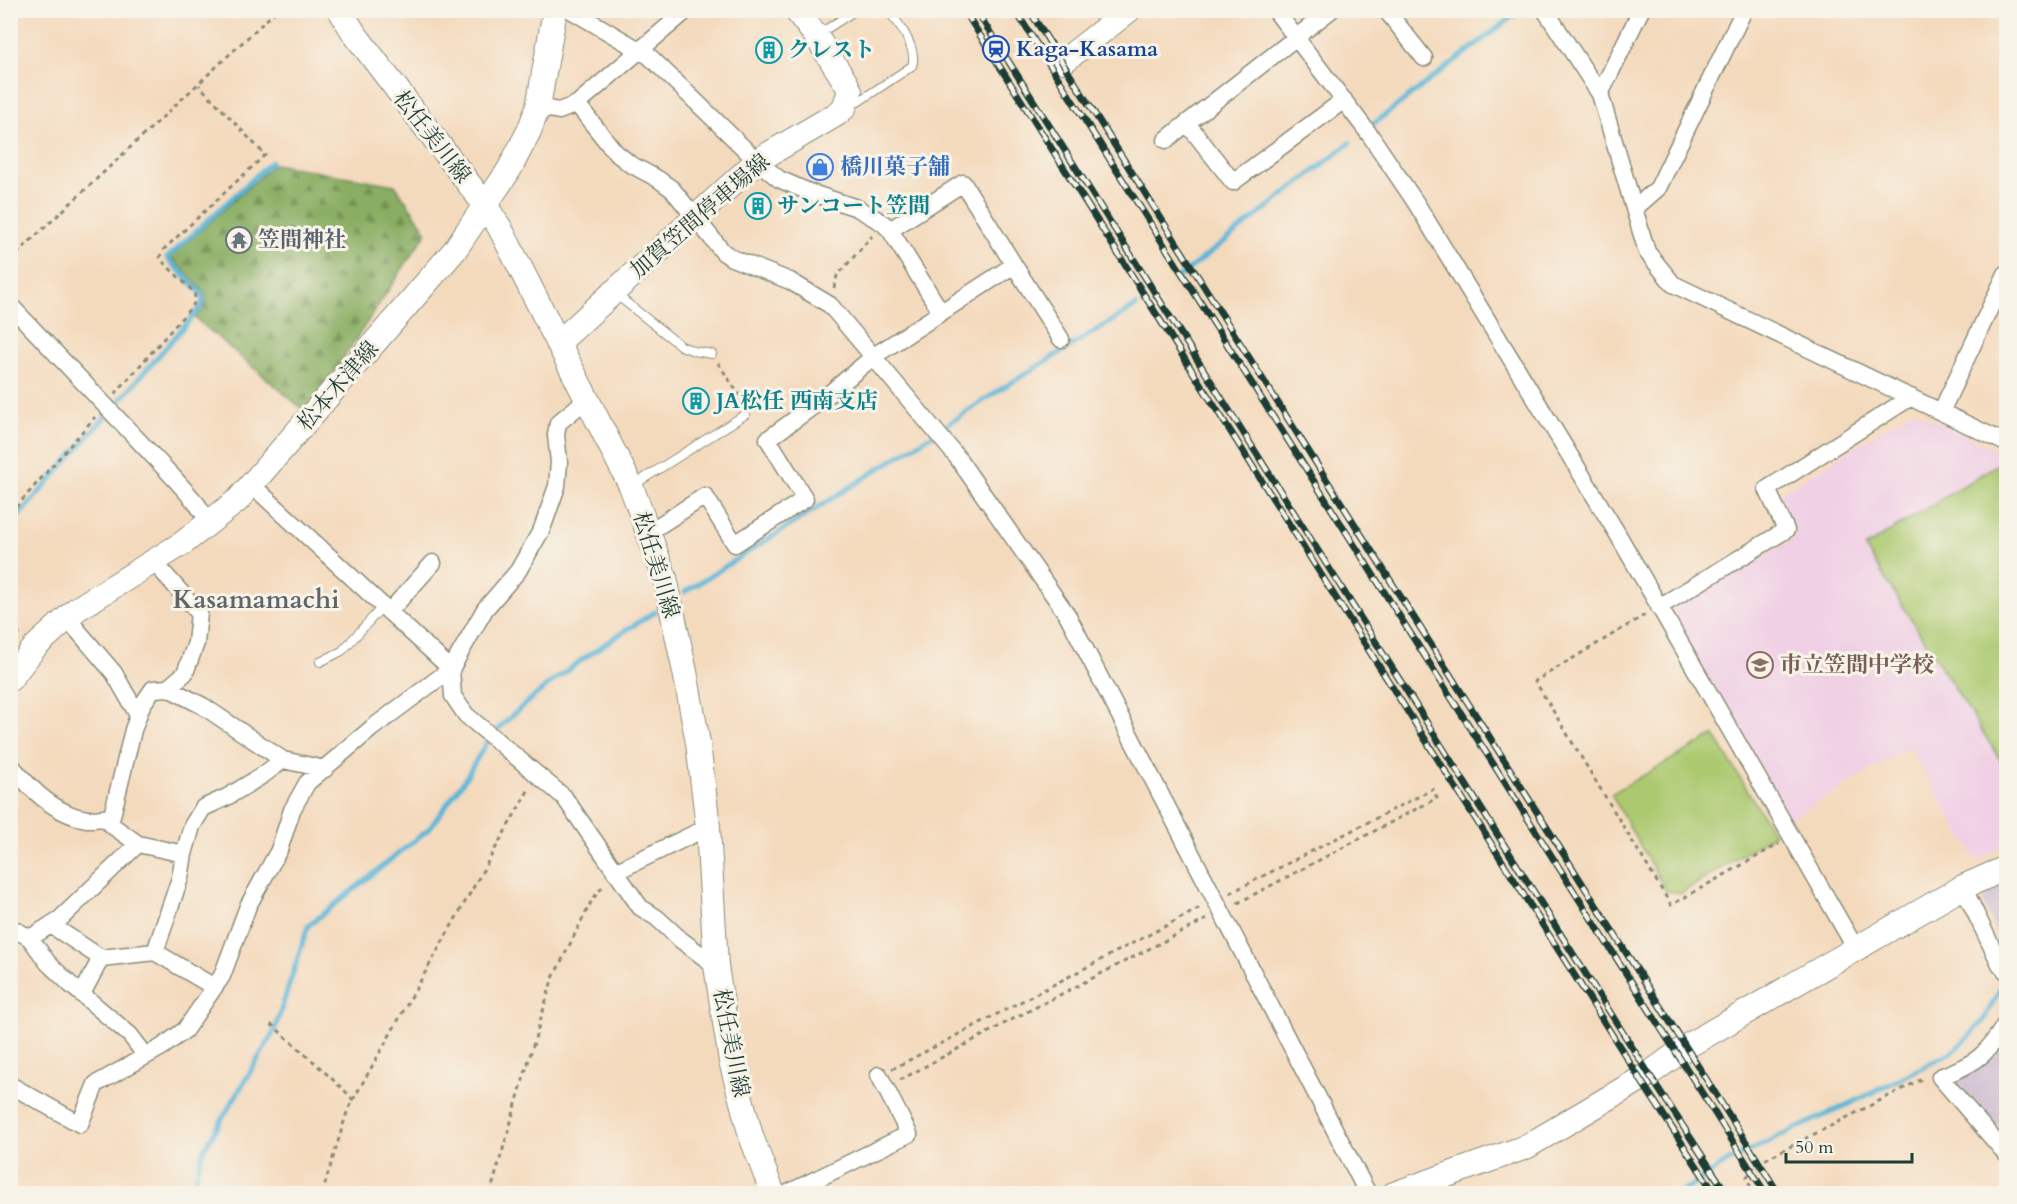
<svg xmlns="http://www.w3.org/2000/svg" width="2017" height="1204" font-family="Cardo,'Noto Serif JP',serif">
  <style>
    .built { fill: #f0d0e5 }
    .industrial { fill: #cebed2 }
    .forest { fill: url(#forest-firs); stroke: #54754b; stroke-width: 1.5 }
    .garden { fill: #acc96f; stroke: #668352; stroke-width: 1.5 }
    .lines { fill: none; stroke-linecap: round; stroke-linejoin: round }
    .stream { stroke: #59b5d7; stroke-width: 5 }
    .lane-casing { stroke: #8a8c78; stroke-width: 10 }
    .street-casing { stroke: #8a8c78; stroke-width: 19 }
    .secondary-casing { stroke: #8a8c78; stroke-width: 26 }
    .path { stroke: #8a8c78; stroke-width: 3; stroke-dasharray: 4.5 4.5; stroke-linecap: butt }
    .lane { stroke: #fff; stroke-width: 8 }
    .street { stroke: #fff; stroke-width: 16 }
    .secondary { stroke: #fff; stroke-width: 24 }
    .rail-casing { stroke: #1f3d34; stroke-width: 7 }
    .rail { stroke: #f7f3e8; stroke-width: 4.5; stroke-dasharray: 14; stroke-linecap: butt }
    .labels { text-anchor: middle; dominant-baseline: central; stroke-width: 6; stroke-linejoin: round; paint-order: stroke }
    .transit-label { font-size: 22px; font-weight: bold; fill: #164399; stroke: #f7f3e8; text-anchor: start }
    .culture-label { font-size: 22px; font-weight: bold; fill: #0d838f; stroke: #f7f3e8; text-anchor: start }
    .street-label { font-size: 22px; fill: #1f3d34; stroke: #f7f3e8 }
    .shop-label { font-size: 22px; font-weight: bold; fill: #366cbe; stroke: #f7f3e8; text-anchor: start }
    .worship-label { font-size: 22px; font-weight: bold; fill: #5b616d; stroke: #f7f3e8; text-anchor: start }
    .education-label { font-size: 22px; font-weight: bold; fill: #785e54; stroke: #f7f3e8; text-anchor: start }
    .quarter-label { font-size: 26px; font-weight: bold; fill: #606569; stroke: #f7f3e8 }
  </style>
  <defs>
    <pattern id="forest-firs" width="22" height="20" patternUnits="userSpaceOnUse" patternTransform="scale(1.5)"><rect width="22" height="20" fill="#89ad62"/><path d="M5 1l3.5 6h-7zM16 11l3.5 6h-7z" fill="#6f8e52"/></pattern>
  </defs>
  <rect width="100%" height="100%" fill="#f7f3e8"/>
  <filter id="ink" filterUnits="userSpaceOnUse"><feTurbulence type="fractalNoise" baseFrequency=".0167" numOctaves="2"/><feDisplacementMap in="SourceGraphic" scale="12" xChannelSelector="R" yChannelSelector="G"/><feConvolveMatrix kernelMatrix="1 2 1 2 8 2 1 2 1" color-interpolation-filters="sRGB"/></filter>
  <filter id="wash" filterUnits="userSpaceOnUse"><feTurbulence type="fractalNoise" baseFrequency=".008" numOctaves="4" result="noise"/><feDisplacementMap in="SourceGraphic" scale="24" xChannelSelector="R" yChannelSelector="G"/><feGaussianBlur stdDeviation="1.35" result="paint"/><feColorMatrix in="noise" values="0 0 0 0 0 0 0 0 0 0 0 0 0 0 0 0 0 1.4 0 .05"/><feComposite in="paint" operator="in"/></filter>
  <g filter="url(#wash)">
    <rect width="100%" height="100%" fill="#f4dabd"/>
    <path class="built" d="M1913,410L2006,455V844L1977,861L1909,747L1790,819L1671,614L1675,608L1795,538L1777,496Z"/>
    <path class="industrial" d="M2006,883V954L1983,903L1985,891Z
      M2006,1043V1137L1958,1083L1993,1056Z"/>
    <path class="forest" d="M274,164L395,185L427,232L307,413L195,318C202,309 208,304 204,292L171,257Z"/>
    <path class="garden" d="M1998,464L2006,469V769L1865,547Z
      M1714,735L1774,834L1682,893L1666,891L1611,794Z"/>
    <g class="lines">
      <path class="stream" d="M1372,125L1521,10
        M1179,277L1350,143
        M115,406L201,307L203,300L201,293L167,258L271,162
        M942,428L1001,389L1136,306
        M10,526L106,416
        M685,592L932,435
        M495,732C542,685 598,647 655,612
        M191,1194L203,1151L274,1032L308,926L429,829L463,782L487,742
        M1679,1194L1732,1159L1872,1093L1952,1052L1969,1037L1983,1021L2006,978"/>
    </g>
  </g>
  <g filter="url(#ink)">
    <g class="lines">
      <defs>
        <path id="lane" d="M819,34L856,10
          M851,100L858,102L912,66C918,50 899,21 886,10
          M618,296L681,346L694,351L712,354
          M632,486L746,414
          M320,662L342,651L383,606"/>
        <path id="street" d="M571,10L649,56L757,161L779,179L809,192L857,208L883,223L890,230
          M1275,10L1370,135L1416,203L1617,533L1856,949
          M1331,10L1187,123L1233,182L1344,100
          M1386,10L1424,58
          M1545,10L1600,94L1647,252L1673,284L2006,443
          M1600,94L1641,10
          M577,104L615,152L630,164L658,179L672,189L723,252L732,258L790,281L830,305L957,457L1068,616L1368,1194
          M538,107L559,111L577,104L687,10
          M1166,140L1187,123
          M1634,209L1658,188L1744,10
          M10,305L174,478L197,504L210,524
          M941,312L890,230L963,183L1014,265
          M1941,412L2006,274
          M252,485L451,669L453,696L466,715L564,797L640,907L657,918L681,940L716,966
          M649,532L705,496L735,544L805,499L768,439L823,399L874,356L1014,265L1061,339
          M154,562L199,613L196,643L185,673L168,688
          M1659,607L1786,530L1767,489L1911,397
          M389,612L433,563
          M67,618L114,673L138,715
          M283,760L263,775L227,797L203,808L192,826L184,854L138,844L110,824L133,730L142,705L153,689L168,688L203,706L283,760L325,769
          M10,764C29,788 56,815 87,819C95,819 104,818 111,817
          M184,854L180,878L155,952L214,987
          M615,872L708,827
          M1963,887L2000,964L2006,971
          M51,925L101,958
          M10,927L30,938L48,963L71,985L130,1035L146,1056
          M30,938L60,919L138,844
          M82,994L101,958L155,952
          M2006,1023C1986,1056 1977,1063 1940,1077L2006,1154
          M10,1085L80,1124L96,1084L162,1047L185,1030L222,976L248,906L279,850L292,810L307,783L372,728L451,669L485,609L518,571L542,529L557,486L559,462L556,435L558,423L587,399
          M786,1194L909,1134L879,1075"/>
        <path id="secondary" d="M340,10L354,33L485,205L500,228L631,486L665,578L685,672L698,743L708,827L716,966L731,1061L751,1136L773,1194
          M1064,61L1129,10
          M558,343L757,161L837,114L844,108L850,91L846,83L816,36L796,10
          M10,679L35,647L77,609L183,543L238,500L454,251L509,170L529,131L538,107L555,10
          M1394,1194L1526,1147L1649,1074L1689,1045L1963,887L2006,868"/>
      </defs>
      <use href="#lane" class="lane-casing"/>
      <use href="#street" class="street-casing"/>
      <use href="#secondary" class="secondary-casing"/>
      <path class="path" d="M10,260L277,10
        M834,288L837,276L872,236
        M718,363L744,402
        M115,394L194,304L195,293L162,261L160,257L162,251L265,155L199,85
        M10,514L95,417
        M1645,615L1535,681L1671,905L1779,844
        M10,627L20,635
        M1230,893L1433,789L1437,798L1234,905
        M271,1024L314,1062L347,1093L353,1100
        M892,1069L1202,907
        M900,1080L1013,1019L1207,919
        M322,1194L347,1112L353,1100L529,789
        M490,1194L552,980L592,900L604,885
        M1755,1194L1748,1182L1747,1177L1756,1164L1924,1078"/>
      <use href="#lane" class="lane"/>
      <use href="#street" class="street"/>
      <use href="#secondary" class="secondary"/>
      <defs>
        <path id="rail" d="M964,10L1640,1079L1715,1194
          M976,10L1649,1074L1727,1194
          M1015,10L1766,1194
          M1029,10L1779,1194"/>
      </defs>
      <use href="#rail" class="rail-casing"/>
      <use href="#rail" class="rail"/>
    </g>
  </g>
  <defs>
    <symbol id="station-ring" viewBox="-11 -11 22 22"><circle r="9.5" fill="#f7f3e8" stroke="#1a4fb4" stroke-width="1.5"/><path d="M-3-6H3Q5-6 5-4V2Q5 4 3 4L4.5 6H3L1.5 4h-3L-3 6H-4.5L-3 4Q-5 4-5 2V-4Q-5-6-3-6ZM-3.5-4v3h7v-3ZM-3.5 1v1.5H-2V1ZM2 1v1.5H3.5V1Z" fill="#1a4fb4"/></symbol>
    <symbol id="building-ring" viewBox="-11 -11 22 22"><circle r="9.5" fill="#f7f3e8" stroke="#0f9aa8" stroke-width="1.5"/><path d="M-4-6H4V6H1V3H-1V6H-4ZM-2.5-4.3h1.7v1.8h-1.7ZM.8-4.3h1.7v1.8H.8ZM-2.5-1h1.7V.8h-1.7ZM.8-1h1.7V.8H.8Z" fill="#0f9aa8"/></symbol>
    <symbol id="shop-ring" viewBox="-11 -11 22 22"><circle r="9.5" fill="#f7f3e8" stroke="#3f7fe0" stroke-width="1.5"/><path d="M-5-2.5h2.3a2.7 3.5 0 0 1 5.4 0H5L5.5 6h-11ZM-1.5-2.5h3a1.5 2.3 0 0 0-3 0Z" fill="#3f7fe0"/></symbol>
    <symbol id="temple-ring" viewBox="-11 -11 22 22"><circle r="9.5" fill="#f7f3e8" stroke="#6b7280" stroke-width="1.5"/><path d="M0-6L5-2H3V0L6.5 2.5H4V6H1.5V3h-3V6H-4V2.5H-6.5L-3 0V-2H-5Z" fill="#6b7280"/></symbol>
    <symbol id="school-ring" viewBox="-11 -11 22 22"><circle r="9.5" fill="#f7f3e8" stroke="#8d6e63" stroke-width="1.5"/><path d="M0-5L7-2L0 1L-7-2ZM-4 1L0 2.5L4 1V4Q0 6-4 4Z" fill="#8d6e63"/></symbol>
  </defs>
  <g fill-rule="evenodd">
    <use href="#station-ring" x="981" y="34" width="30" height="30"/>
    <use href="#building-ring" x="754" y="35" width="30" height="30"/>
    <use href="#shop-ring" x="805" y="152" width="30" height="30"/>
    <use href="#building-ring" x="743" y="191" width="30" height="30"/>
    <use href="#temple-ring" x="224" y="225" width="30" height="30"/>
    <use href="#building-ring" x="681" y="386" width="30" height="30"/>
    <use href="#school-ring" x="1745" y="650" width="30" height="30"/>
  </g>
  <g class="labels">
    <g class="transit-label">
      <text x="1016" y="49">Kaga-Kasama</text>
    </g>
    <g class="culture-label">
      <text x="788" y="50">クレスト</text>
      <text x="777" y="206">サンコート笠間</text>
      <text x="716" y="401">JA松任 西南支店</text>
    </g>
    <g class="street-label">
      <text transform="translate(432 137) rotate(52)">松任美川線</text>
      <text transform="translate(700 216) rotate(-41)">加賀笠間停車場線</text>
      <text transform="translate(338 386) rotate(-49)">松本木津線</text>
      <text transform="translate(656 565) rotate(73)">松任美川線</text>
      <text transform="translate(731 1043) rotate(79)">松任美川線</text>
    </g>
    <g class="shop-label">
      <text x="840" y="167">橋川菓子舗</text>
    </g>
    <g class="worship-label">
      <text x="258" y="240">笠間神社</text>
    </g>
    <g class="education-label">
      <text x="1780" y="665">市立笠間中学校</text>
    </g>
    <g class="quarter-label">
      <text x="256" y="599">Kasamamachi</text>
    </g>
  </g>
  <rect width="2017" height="1204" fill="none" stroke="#f7f3e8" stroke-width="36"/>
  <path d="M1786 1153v9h126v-9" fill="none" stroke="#1f3d34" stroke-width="3"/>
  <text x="1795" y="1153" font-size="18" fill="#1f3d34" stroke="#f7f3e8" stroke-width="4.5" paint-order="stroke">50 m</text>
</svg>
